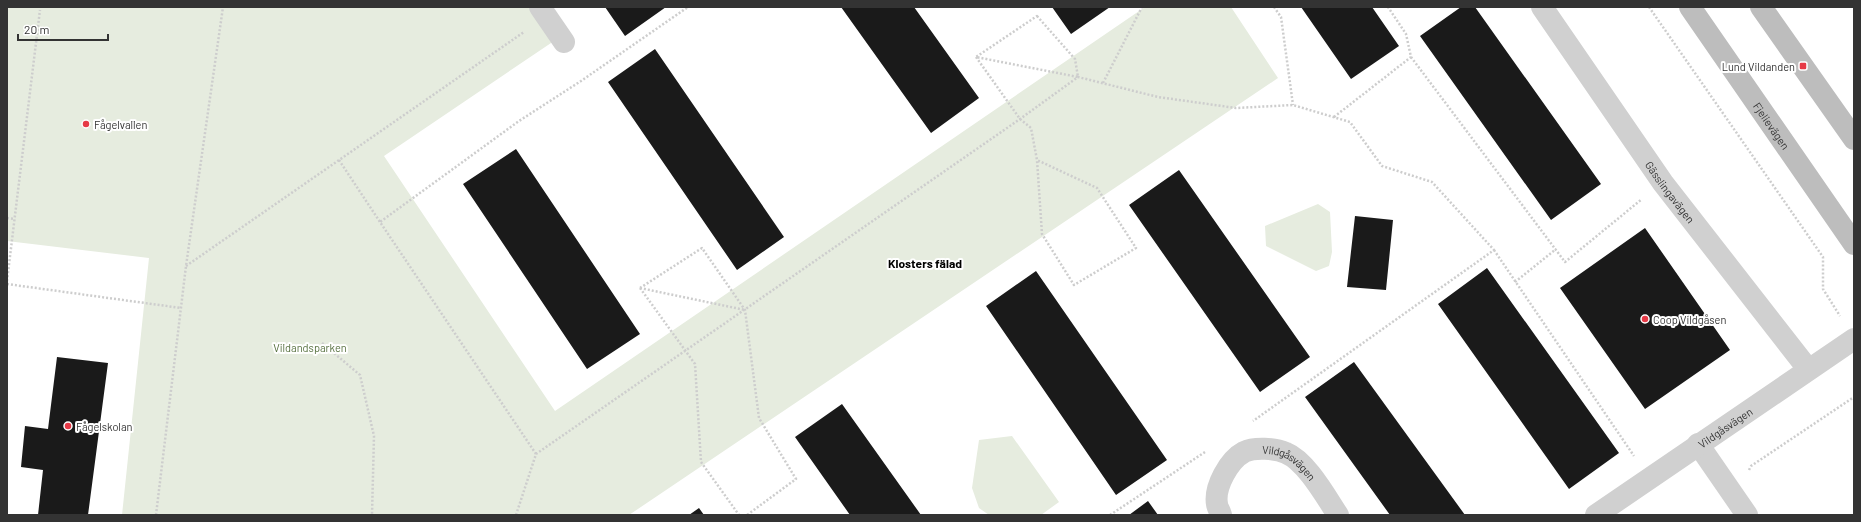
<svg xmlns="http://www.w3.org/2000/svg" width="1861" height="522" font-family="Barlow,sans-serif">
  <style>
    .green { fill: #e6ecdf }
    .building { fill: #1a1a1a }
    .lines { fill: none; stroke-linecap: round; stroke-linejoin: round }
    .path { stroke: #cdcdcd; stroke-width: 2.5; stroke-dasharray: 2 2; stroke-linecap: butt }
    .street { stroke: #d0d0d0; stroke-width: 22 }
    .secondary { stroke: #bdbdbd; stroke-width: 22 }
    .poi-dot { fill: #e63946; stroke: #fff; stroke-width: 1.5 }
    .labels { text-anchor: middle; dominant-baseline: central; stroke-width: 4; stroke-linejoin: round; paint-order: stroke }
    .poi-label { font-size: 11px; fill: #333; stroke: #fff; text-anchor: start }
    .street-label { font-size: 11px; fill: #333; stroke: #fff }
    .park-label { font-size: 11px; fill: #56703f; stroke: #fff }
    .neighbourhood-label { font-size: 12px; font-weight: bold; fill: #000; stroke: #fff }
  </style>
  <rect width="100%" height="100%" fill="#fff"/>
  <path class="green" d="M7,7H531L554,41L384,156L555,411L1145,7H1231L1278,78L629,515H122L149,258L7,241Z
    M1318,204L1330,212L1332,252L1329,266L1316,271L1266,246L1265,226Z
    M1012,436L1059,502L1041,515H989L979,508L972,488L979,440Z"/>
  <path class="building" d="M605,7H666L625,36Z
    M841,7H914L979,98L931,133Z
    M1052,7H1110L1071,34Z
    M1301,7H1372L1399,46L1351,79Z
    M1461,7H1475L1601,184L1551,220L1420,36Z
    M655,49L784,237L737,270L608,82Z
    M516,149L640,334L587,369L463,184Z
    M1179,170L1310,357L1260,392L1129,205Z
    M1355,216L1393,220L1386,290L1347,287Z
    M1645,228L1730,350L1645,409L1560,288Z
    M1487,268L1619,453L1569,489L1438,304Z
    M1036,271L1167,460L1116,495L986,306Z
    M57,357L108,363L88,515H38L43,470L21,467L25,426L48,429Z
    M1354,362L1465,515H1390L1305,397Z
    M842,404L921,515H850L795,437Z
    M1148,501L1158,515H1129Z
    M699,508L704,515H689Z"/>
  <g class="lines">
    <path class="path" d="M1274,7L1281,17L1293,105
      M1649,7L1823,257V289L1840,316
      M1037,16L1075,59L1078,77L976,57Z
      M976,57L1020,119L1031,128L1037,160L1097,188L1136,248L1074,285L1042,234L1037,160
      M1411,57L1565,262L1642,199
      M1103,83L1142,7
      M1334,117L1411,57L1406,34L1388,7
      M339,160L380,222
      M7,218L15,219
      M1494,250L1634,456
      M186,266L524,32
      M7,281L40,10
      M1515,282L1556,249
      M7,284L181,308
      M640,288L702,248L745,310L759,418L796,479L747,515
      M640,288L695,364L701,462L739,515
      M640,288L745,310
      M322,343L360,375L374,436L372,515
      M536,454L380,222L519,121L581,81L688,7
      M1749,470L1751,466L1854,397
      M156,515L186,266L223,7
      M516,515L536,454L1020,119L1078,77L1158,97L1236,108L1293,105L1350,122L1382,166L1432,182L1494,250L1253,421
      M1110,515L1205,452"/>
    <g class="street">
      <path d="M540,7L564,42"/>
      <path id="s1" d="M1542,7L1663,183L1808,369"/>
      <path d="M1698,444L1747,515"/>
      <path id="s2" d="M1221,515C1220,511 1217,507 1217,504C1214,487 1229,460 1244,452C1254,447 1275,448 1286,453C1306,461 1326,497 1338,515"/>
      <path id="s3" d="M1596,515L1854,339"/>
    </g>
    <g class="secondary">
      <path id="s4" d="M1690,7L1854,244"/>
      <path d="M1761,7L1854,139"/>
    </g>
  </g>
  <g class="poi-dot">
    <rect x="1799" y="62" width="8" height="8" rx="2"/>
    <circle cx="86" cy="124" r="4"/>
    <circle cx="1645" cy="319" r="4"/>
    <circle cx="68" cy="426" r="4"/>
  </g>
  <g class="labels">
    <g class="poi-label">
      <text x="1795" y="66" text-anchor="end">Lund Vildanden</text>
      <text x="94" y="124">Fågelvallen</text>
      <text x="1653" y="319">Coop Vildgåsen</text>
      <text x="76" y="426">Fågelskolan</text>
    </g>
    <g class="street-label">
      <text stroke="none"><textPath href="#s4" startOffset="144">Fjelievägen</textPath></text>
      <text stroke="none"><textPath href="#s1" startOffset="225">Gässlingavägen</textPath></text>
      <text stroke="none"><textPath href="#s3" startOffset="156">Vildgåsvägen</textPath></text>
      <text stroke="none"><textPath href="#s2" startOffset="123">Vildgåsvägen</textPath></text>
    </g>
    <g class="park-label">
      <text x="310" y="347">Vildandsparken</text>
    </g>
    <g class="neighbourhood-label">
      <text x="925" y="263">Klosters fälad</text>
    </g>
  </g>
  <rect width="1861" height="522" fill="none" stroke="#333333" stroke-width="16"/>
  <path d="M18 34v6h90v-6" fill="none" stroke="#333333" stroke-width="2"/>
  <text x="24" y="34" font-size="12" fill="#333333" stroke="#ffffff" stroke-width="3" paint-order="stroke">20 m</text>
</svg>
